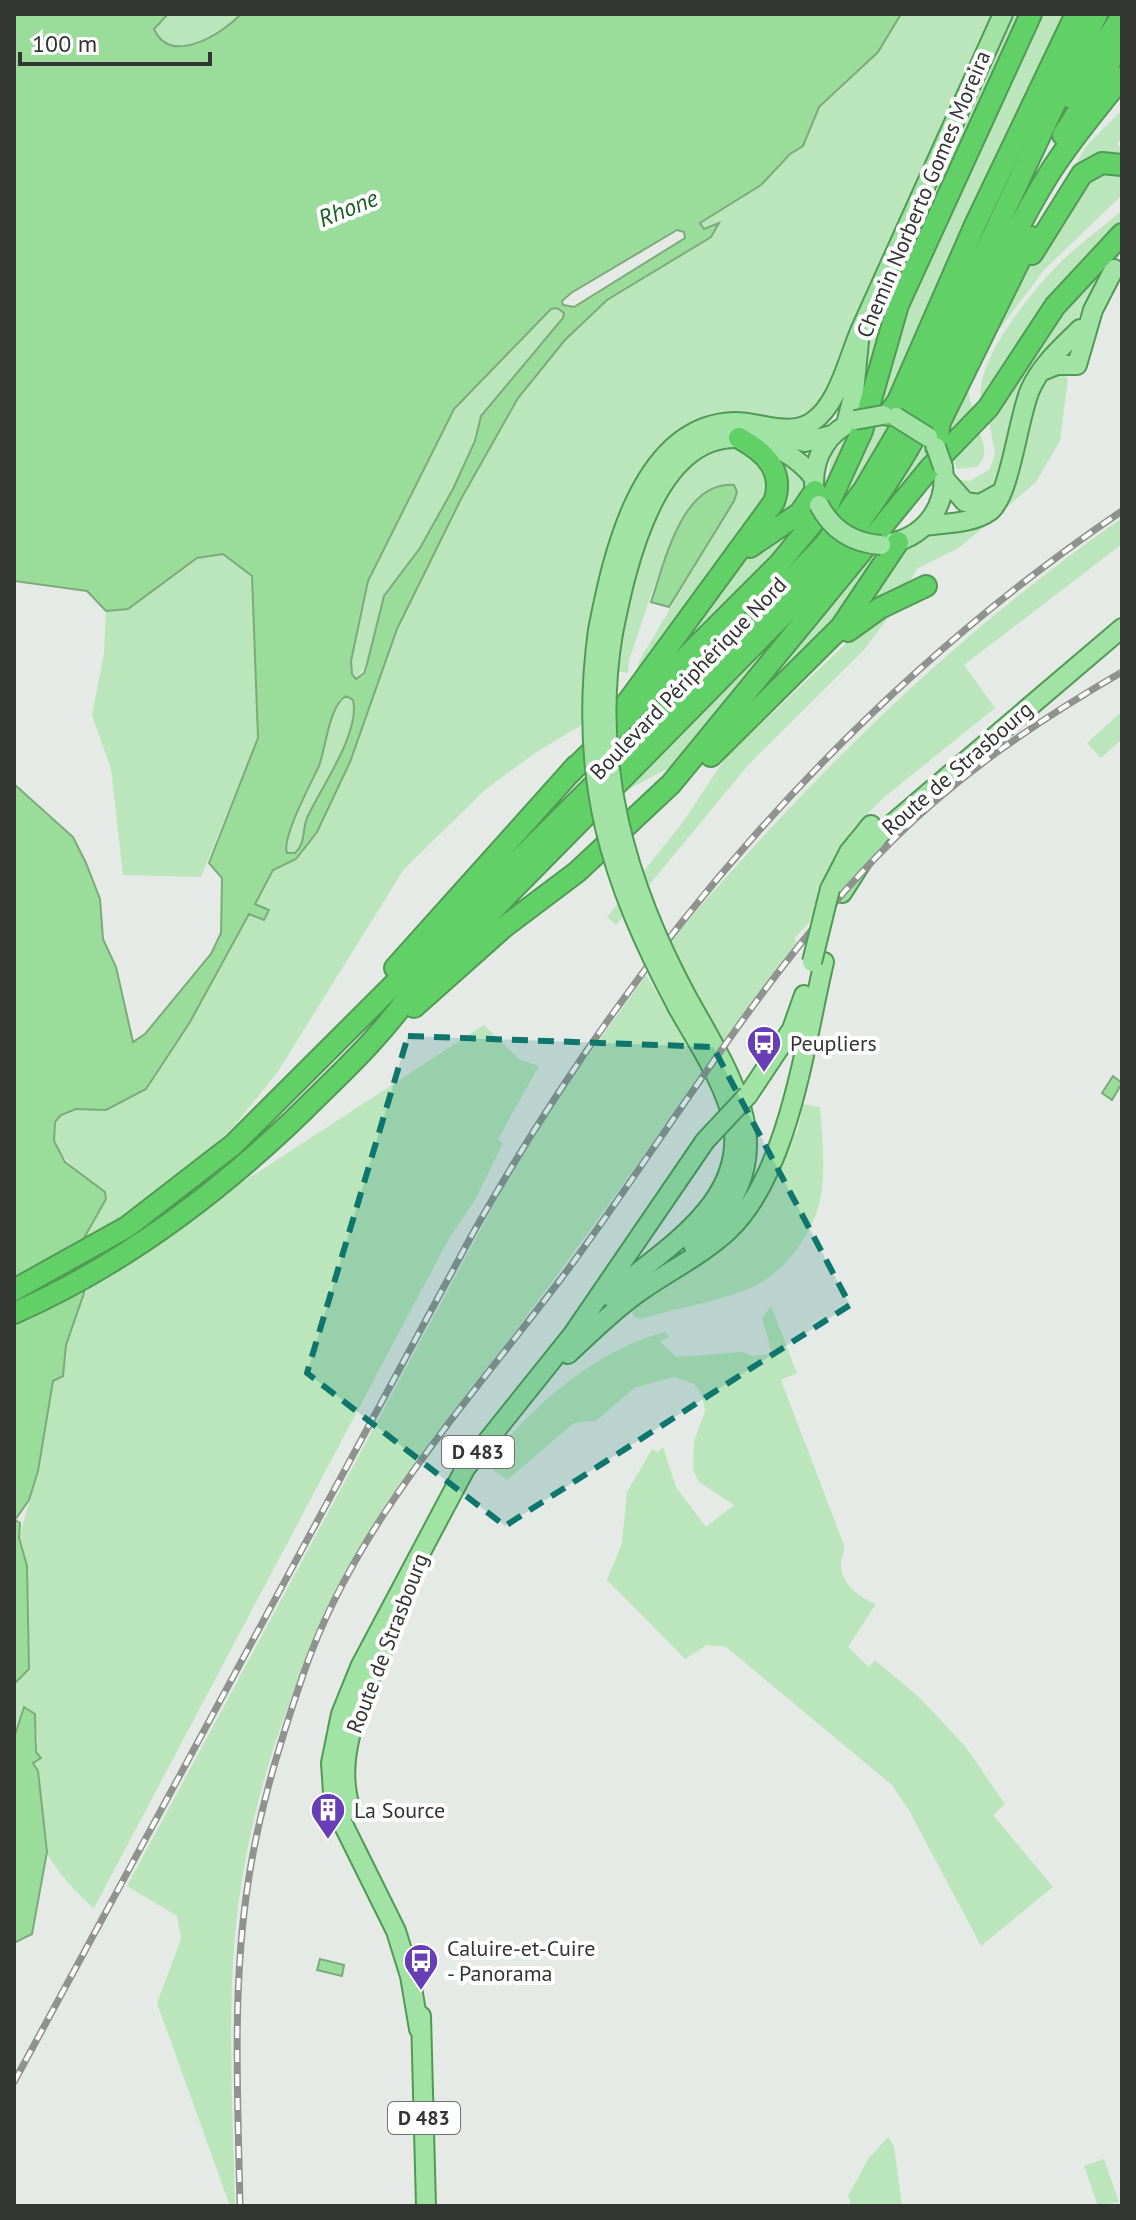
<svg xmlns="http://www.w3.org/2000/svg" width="1136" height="2220" font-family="'PT Sans',sans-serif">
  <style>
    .green { fill: #bbe6bb }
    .water { fill: #9add9a; stroke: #7bab7b; stroke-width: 2; fill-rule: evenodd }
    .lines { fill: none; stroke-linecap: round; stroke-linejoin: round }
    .major-casing { stroke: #519a55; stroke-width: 22 }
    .highway-casing { stroke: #519a55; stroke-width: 24 }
    .major { stroke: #a0e3a4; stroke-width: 18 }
    .highway { stroke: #61d067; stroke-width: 20 }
    .rail-casing { stroke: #8f928f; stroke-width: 7 }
    .rail { stroke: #fff; stroke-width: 4; stroke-dasharray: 12; stroke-linecap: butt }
    .major-bridge-casing { stroke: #519a55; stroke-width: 22; stroke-linecap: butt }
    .major-bridge { stroke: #a0e3a4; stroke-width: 18 }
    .marked { fill: #0f766e; fill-opacity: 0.2; stroke: #0f766e; stroke-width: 6; stroke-dasharray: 16 10; stroke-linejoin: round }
    .labels { text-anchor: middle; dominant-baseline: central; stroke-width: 8; stroke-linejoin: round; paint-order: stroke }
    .shield { fill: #fff; stroke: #707270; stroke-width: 2 }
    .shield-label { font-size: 20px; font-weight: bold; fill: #333533 }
    .street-label { font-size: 22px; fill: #333533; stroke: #fff }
    .poi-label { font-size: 22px; fill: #333533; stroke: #fff; text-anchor: start }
    .water-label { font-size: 24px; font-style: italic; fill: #195d20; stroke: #fff }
  </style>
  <rect width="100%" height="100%" fill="#e6eae6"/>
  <path class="green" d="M168,14H241C223,33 171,67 154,29Z
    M901,14H997L852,324L826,399L812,417L677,438L585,723L535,753L485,790L404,869L277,1073L235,1125L204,1156L179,1229L235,1187L484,1025L520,1060L539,1066L498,1139L503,1143L475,1200L448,1240L94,1908C80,1898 51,1865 45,1849C38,1830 46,1785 33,1763L38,1739L35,1714L22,1708L14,1738V1684L29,1669L27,1566L19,1538L38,1471L53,1381L64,1365L66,1345L84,1293V1238L98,1209C93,1199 89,1187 83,1179C70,1159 48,1150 55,1122L61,1115L76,1109L106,1110L146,1089L249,913L265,920L269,910L254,904L273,870L296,859L317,832L350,762L397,629L461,499L518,398L565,340L607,300L712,236L719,223L704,229L700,223L761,185L790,154L803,146L819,107L878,52Z
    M1008,14H1021L905,266L863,408L858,393L865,340Z
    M1041,14H1065L951,265L897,396L884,406H871L903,306Z
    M1122,110V138L1117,144L1122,149V158L1111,156L1041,226L1086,146Z
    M1122,170V195L1044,270L990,342L968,391L974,416L946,441C946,385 1057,224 1091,172Z
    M1122,210V225L983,407C968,368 1030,293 1057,266C1077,245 1101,229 1122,210Z
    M1122,243V251L1059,346L997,486L973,499L953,479L970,481L990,469L995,453L989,421L1008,399L1064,306Z
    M553,307L564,313L563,318L481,416L475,441L453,489L420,548L384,596L367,664L356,679L352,674L351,661L368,581L453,411Z
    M1061,373L1068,379L1060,441L1036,482L959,548L918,568L903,592L870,605L900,554L932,533L987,519L1040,389L1050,376Z
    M881,425L892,427L819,538L617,751L618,745L734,621L867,427Z
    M979,432C985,446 988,455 977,467L957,469L952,458Z
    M850,434L826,488L831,455Z
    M920,444L929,457L676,764L620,794C720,693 859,574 920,444Z
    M738,448L757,456L771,491L636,676L639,661L734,501L720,486C671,507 648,611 629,660L628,673L616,671C624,604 650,451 738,448Z
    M770,452L783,458L806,481L800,506L772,525Z
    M814,512L621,719L743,563L764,541Z
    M1122,518V544L964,665L995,708L882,799L850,832L821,887L811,920L794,939L797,942L723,1043L668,944C803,785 949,638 1122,518Z
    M223,554L252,575L258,738L201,877L123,875L111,769L92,715L104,653L106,611L128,609L197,558Z
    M871,558L874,563L860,593L705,758L844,586Z
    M896,607L864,650L750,763L616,925L607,917L683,822L726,757L858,632Z
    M346,696L353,699C361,732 320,789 307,818C302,830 306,843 295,853H287C281,838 311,783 318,766C326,747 329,707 346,696Z
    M1120,713L1122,739L1101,758L1087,743Z
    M646,975L703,1071C646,1153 588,1234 528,1314C488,1368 443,1421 406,1477C320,1607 258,1752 238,1907C226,2005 233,2107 235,2206H230L157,2003L181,1939L177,1916L127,1886L504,1186L563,1091Z
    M803,1104L820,1107C822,1133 825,1161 822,1188C818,1228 786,1274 748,1289C714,1303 676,1308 640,1319L633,1316L632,1308L758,1207L798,1129Z
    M771,1306L797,1373L781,1380L844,1545C845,1553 841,1558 841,1565C841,1584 860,1598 876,1604L848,1647L869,1667L875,1660L920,1698L965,1746L1005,1804L993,1815L1053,1887L981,1946L910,1812L892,1785L726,1647L707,1645L685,1659L607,1580L622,1543L627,1492L652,1449L657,1452L663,1447L676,1487L706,1527L734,1505L699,1482L693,1469L694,1441L705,1411L702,1395L694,1384L674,1377L634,1388L596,1421L574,1423L507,1480L486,1465C528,1409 595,1350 665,1332L669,1337L660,1341L676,1357L742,1352L753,1356L772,1354L762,1318Z
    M888,2137L894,2146L902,2206H851L848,2196L868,2159Z
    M1104,2159L1119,2202L1098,2206L1084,2166Z"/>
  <path class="water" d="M14,14H168L154,29C171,67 223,33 241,14H901L878,52L819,107L803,146L790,154L761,185L700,223L704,229L719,223L711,237L607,300L565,340L518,398L461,499L397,629L350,762L317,832L296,859L273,870L255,904L269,910L264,920L249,914L190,1022L146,1089L106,1110L76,1109L61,1115L55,1122L54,1141L65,1162L105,1192L106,1199L84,1238V1293L66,1345L63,1376L53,1381L38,1471L29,1500L15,1520L20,1523L19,1538L27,1566L29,1669L14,1684V784L73,837L86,863L100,899L103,939L116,967L133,1042L145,1034L211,954L221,933L222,878L209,863L258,738L252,576L223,554L197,558L128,609L106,611L87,591L14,581ZM677,230L684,232L685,238L574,307L563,305L562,301L571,293ZM557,308L564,313L563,318L481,416L475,441L453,489L420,548L384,596L367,664L364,673L356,679L352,674L351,661L368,581L454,409L551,309ZM346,696L353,700C361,732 320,789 307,818C302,830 306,843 295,853H287C281,839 311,783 319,766C326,747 329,706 346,696Z
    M734,485L737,492L734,501L669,607L651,602C664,565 681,481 734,485Z
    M1113,1076L1122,1083L1112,1100L1102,1093Z
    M24,1707L35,1714L36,1752L41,1758L33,1763L38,1771L47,1852L32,1934L14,1943V1738Z
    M320,1959L344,1965L342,1976L317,1970Z"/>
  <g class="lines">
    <defs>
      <path id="major" d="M1042,371L1057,365H1077L1093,310L1114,269
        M846,424L854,393L860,331L1003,14
        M774,434L805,442L832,435
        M944,478L965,502L980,504L996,495
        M814,484C814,454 829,432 855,420
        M924,526C945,523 972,524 990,511C1010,496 1018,418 1030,390C1041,365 1061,348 1080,329
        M883,544C924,540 948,507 943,467
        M598,630C612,558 640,424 735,422C760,422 790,437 812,422C838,405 848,359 860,331
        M613,633C626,568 656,425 747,439C773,443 798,457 814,478
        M830,889L849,852L871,825
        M842,893L879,835L1122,628
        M688,999C739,1089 788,1162 693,1245
        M748,1095L792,1029L804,995
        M608,1296C665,1248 758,1197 729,1107C718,1073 696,1040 678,1008
        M568,1354C592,1332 615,1308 642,1290C671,1270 703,1254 728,1231C789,1174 805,1042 824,962
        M351,1810C330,1748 371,1682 393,1625
        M421,2016L426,2206
        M419,2029L410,1976L396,1931L341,1820L333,1793L331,1763L341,1714L360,1667L465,1469L573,1334L705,1141"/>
      <path id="highway" d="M1069,97L1122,16
        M1063,135L1122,43
        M1032,254L1082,174L1102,163L1122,165
        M888,415L898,401L975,225L1076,14
        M936,447L940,422L1031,237
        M750,547L800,513L815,491
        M848,631L880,608L926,586
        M624,707L774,502C785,471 765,452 739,438
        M711,756L841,627L898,542
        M567,776L779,564L829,503L862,431L898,305L1031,14
        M395,968L576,766
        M414,1007L504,927L577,872L671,784L930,468L988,408L1055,306L1122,234
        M14,1290L127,1227L233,1145L654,725L825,544L865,488L911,410L1097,14
        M14,1313C132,1261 233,1182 323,1091C355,1060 386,1029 412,992L793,605C844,547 889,486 926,417C969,338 1001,251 1049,174C1070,140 1097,109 1122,77"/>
    </defs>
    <use href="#major" class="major-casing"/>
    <use href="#highway" class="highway-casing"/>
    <use href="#major" class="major"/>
    <use href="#highway" class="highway"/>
    <defs>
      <path id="rail" d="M14,2082L473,1233C634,948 850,695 1122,511
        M240,2206C238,2101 232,1994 247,1890C257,1817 279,1745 303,1675C356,1519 476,1394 572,1264C676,1122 766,967 891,842C959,774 1039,720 1122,672"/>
    </defs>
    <use href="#rail" class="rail-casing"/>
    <use href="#rail" class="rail"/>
    <defs>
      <path id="major-bridge" d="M896,417L928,437
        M855,420L883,415
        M936,447L943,467
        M819,505C832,530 853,543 881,545
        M598,630C578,778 609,879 678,1008
        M613,633C591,764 626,884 688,999
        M812,962L830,889
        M705,1141L748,1095"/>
    </defs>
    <use href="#major-bridge" class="major-bridge-casing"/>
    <use href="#major-bridge" class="major-bridge"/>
  </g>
  <path class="marked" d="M408,1036L713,1047L850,1305L505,1526L307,1373Z"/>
  <defs>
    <symbol id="bus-pin" viewBox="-11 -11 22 30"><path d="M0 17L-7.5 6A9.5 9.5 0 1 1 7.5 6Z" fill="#673eb6" stroke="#fff"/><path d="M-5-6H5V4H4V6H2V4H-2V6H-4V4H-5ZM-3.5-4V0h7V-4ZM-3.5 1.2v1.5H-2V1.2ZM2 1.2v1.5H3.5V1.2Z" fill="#fff"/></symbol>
    <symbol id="building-pin" viewBox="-11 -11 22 30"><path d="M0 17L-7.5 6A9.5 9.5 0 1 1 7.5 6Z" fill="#673eb6" stroke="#fff"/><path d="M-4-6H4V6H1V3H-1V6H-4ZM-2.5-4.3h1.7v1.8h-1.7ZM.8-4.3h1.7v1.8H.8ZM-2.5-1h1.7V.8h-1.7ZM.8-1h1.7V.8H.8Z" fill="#fff"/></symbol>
  </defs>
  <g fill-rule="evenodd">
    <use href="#bus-pin" x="744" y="1023" width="40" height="54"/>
    <use href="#building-pin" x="308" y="1790" width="40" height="54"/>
    <use href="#bus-pin" x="401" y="1941" width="40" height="54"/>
  </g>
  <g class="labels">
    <g class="shield">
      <rect x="442" y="1436" width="72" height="32" rx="6"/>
      <rect x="388" y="2102" width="72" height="32" rx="6"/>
    </g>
    <g class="shield-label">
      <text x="478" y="1452">D 483</text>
      <text x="424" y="2118">D 483</text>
    </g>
    <g class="street-label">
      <text transform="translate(923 194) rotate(-67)">Chemin Norberto Gomes Moreira</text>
      <text transform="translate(688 678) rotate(-46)">Boulevard Périphérique Nord</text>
      <text transform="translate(957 768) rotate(-41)">Route de Strasbourg</text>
      <text transform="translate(387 1643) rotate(-69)">Route de Strasbourg</text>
    </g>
    <g class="poi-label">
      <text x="790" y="1043">Peupliers</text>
      <text x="354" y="1810">La Source</text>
      <text x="447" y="1948">Caluire-et-Cuire<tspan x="447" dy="25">- Panorama</tspan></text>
    </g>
    <g class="water-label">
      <text transform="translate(348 208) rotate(-22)">Rhone</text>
    </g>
  </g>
  <rect width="1136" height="2220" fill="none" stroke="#333533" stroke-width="32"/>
  <path d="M20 52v12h190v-12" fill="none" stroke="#333533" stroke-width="4"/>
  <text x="32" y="52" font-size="24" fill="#333533" stroke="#ffffff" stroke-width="6" paint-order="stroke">100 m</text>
</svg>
